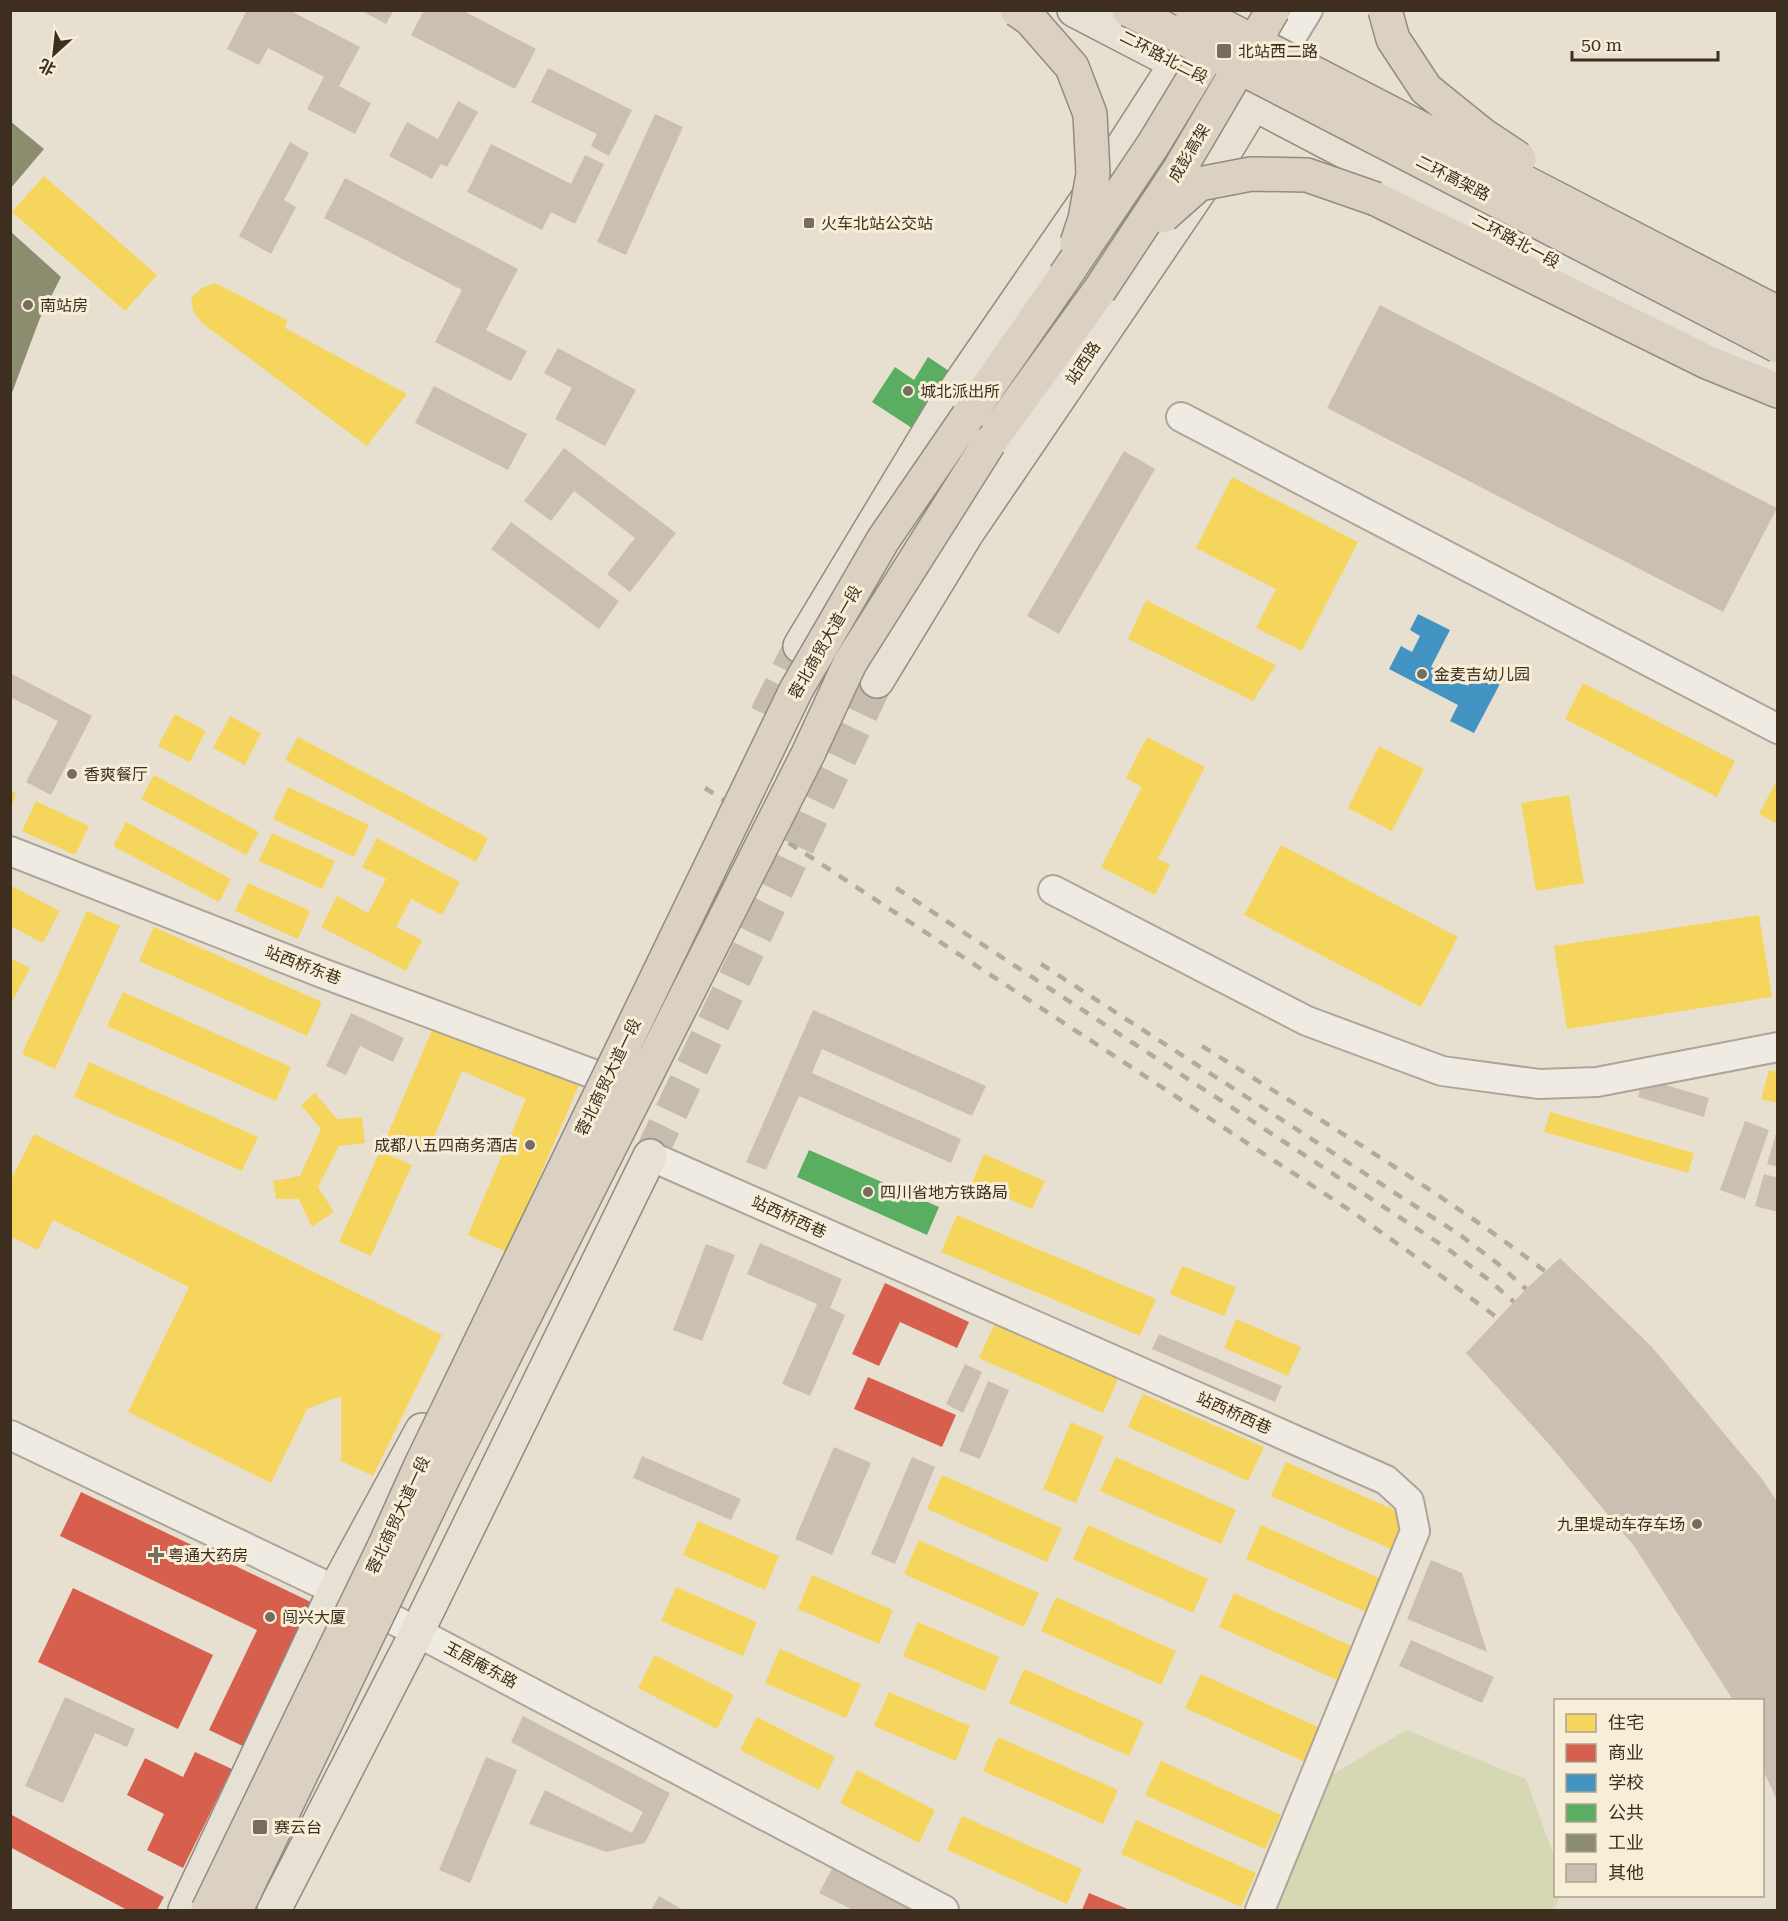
<svg xmlns="http://www.w3.org/2000/svg" width="1788" height="1921" font-family="'Roboto Serif','Noto Sans SC',serif">
  <style>
    .green { fill: #d6d7b3 }
    .homes { fill: #f6d55c }
    .shops { fill: #d6604d }
    .schools { fill: #4393c3 }
    .public { fill: #5aae61 }
    .industry { fill: #8c8c6e }
    .building { fill: #cbbfb2 }
    .lines { fill: none; stroke-linecap: round; stroke-linejoin: round }
    .major-tunnel { stroke: #c5bcae; stroke-width: 33; stroke-dasharray: 33 16; stroke-linecap: butt }
    .minor-casing { stroke: #ada599; stroke-width: 32 }
    .major-casing { stroke: #928b80; stroke-width: 36 }
    .highway-casing { stroke: #928b80; stroke-width: 36 }
    .minor { stroke: #efebe3; stroke-width: 28 }
    .major { stroke: #e6e1d4; stroke-width: 33 }
    .highway { stroke: #dad1c2; stroke-width: 33 }
    .rail { stroke: #afaaa2; stroke-width: 4.5; stroke-dasharray: 10 10; stroke-linecap: butt }
    .highway-bridge-casing { stroke: #928b80; stroke-width: 36; stroke-linecap: butt }
    .highway-bridge { stroke: #dad1c2; stroke-width: 33 }
    .poi-dot { fill: #786c5e; stroke: #f7eed8; stroke-width: 2 }
    .labels { text-anchor: middle; dominant-baseline: central; stroke-width: 6; stroke-linejoin: round; paint-order: stroke }
    .poi-label { font-size: 16px; fill: #3d2e20; stroke: #f7eed8; text-anchor: start }
    .street-label { font-size: 16px; fill: #3d2e20; stroke: #f7eed8 }
  </style>
  <rect width="100%" height="100%" fill="#e7e0d1"/>
  <path class="green" d="M1406,1730L1526,1779L1555,1859L1556,1896H1560L1554,1910H1274L1332,1775Z"/>
  <path class="homes" d="M44,176L157,275L125,311L12,212Z
    M215,283L287,320L285,328L407,394L367,446L202,323L193,311L191,298L202,288Z
    M1232,477L1358,542L1302,651L1256,628L1276,589L1196,548Z
    M1146,600L1276,665L1253,701L1128,639Z
    M1583,683L1735,761L1717,797L1565,719Z
    M175,714L206,731L190,762L158,746Z
    M230,716L261,733L245,765L213,748Z
    M298,737L488,838L476,862L285,760Z
    M1147,737L1205,767L1158,859L1170,865L1155,895L1101,867L1142,787L1126,778Z
    M1379,746L1424,769L1392,831L1348,808Z
    M154,775L259,832L246,855L141,799Z
    M1778,778V824L1759,814Z
    M288,787L369,825L354,857L273,819Z
    M10,791L16,793L11,809H10Z
    M1569,795L1584,883L1536,891L1521,803Z
    M36,801L89,826L75,855L22,831Z
    M126,822L231,879L219,902L113,846Z
    M272,833L335,861L322,889L259,861Z
    M377,838L460,882L442,915L411,899L396,927L422,940L406,971L321,927L337,896L368,913L386,879L362,867Z
    M1281,845L1458,937L1421,1007L1244,915Z
    M248,883L310,911L298,939L235,911Z
    M10,885L60,911L43,943L10,926Z
    M87,911L120,926L55,1069L22,1054Z
    M1759,915L1772,997L1567,1029L1554,946Z
    M154,927L322,1002L307,1036L139,961Z
    M10,958L30,968L13,1000L10,999Z
    M123,992L291,1067L276,1101L107,1026Z
    M435,1023L579,1085L507,1252L468,1235L526,1099L462,1071L427,1154L387,1136Z
    M89,1062L258,1137L242,1171L74,1097Z
    M1769,1070L1778,1072V1103L1761,1099Z
    M315,1093L337,1119L362,1117L365,1143L339,1146L318,1187L334,1212L312,1227L299,1199H276L273,1181L300,1176L321,1129L301,1105Z
    M1550,1112L1694,1153L1688,1173L1544,1132Z
    M34,1134L442,1335L373,1476L341,1461V1396L307,1409L271,1483L128,1412L189,1287L53,1220L38,1250L10,1236V1181Z
    M380,1151L412,1165L371,1256L339,1242Z
    M984,1154L1045,1181L1032,1209L972,1182Z
    M957,1215L1156,1299L1140,1336L941,1252Z
    M1182,1266L1236,1287L1224,1316L1170,1294Z
    M1236,1319L1301,1347L1288,1376L1224,1348Z
    M994,1325L1118,1379L1103,1413L979,1358Z
    M1143,1394L1264,1447L1248,1481L1128,1427Z
    M1071,1422L1104,1436L1076,1503L1043,1489Z
    M1116,1457L1236,1510L1221,1544L1100,1491Z
    M1286,1462L1406,1515L1391,1549L1271,1496Z
    M942,1475L1062,1528L1047,1562L927,1509Z
    M698,1521L779,1556L765,1590L683,1555Z
    M1088,1525L1208,1579L1193,1613L1073,1559Z
    M1261,1525L1381,1579L1366,1612L1246,1559Z
    M919,1540L1039,1593L1024,1627L904,1574Z
    M812,1575L893,1610L879,1644L798,1609Z
    M676,1587L757,1622L743,1656L661,1621Z
    M1234,1593L1354,1647L1339,1681L1219,1627Z
    M1056,1597L1176,1651L1161,1685L1041,1631Z
    M918,1622L999,1657L985,1691L903,1656Z
    M780,1649L861,1684L846,1718L765,1683Z
    M655,1655L734,1695L717,1729L638,1688Z
    M1024,1669L1144,1722L1129,1756L1009,1703Z
    M1201,1674L1320,1728L1305,1762L1185,1708Z
    M889,1692L970,1726L956,1761L874,1726Z
    M757,1717L835,1757L819,1790L740,1750Z
    M998,1737L1118,1790L1103,1824L983,1771Z
    M1161,1761L1281,1815L1265,1849L1145,1795Z
    M857,1770L935,1810L919,1843L840,1803Z
    M962,1816L1082,1869L1067,1904L947,1850Z
    M1136,1820L1256,1873L1241,1907L1121,1854Z"/>
  <path class="shops" d="M885,1283L969,1322L957,1348L900,1322L879,1366L852,1354Z
    M868,1377L956,1415L942,1447L854,1409Z
    M81,1492L315,1604L247,1748L209,1730L257,1630L60,1536Z
    M73,1588L213,1655L178,1729L38,1662Z
    M195,1752L232,1769L183,1868L147,1850L164,1814L127,1795L145,1758L183,1777Z
    M10,1814L164,1897L157,1910H127L10,1847Z
    M1089,1893L1130,1910H1082Z"/>
  <path class="schools" d="M1418,614L1450,630L1431,667L1468,686L1478,667L1502,680L1474,733L1450,721L1458,705L1389,669L1401,646L1412,652L1420,636L1410,630Z"/>
  <path class="public" d="M928,357L949,371L912,428L872,402L895,367L914,380Z
    M809,1150L939,1207L927,1235L797,1177Z"/>
  <path class="industry" d="M10,121L44,149L10,189Z
    M10,231L61,277L40,318L10,398Z"/>
  <path class="building" d="M247,10H289L360,47L339,86L371,103L355,134L307,109L324,77L268,48L259,65L227,49Z
    M360,10H394L386,24Z
    M424,10H462L536,49L515,89L411,35Z
    M548,68L632,110L609,156L591,146L597,134L531,102Z
    M458,101L478,112L447,167L441,164L432,179L389,156L407,122L438,139Z
    M655,114L683,127L626,255L597,242Z
    M290,142L309,153L284,200L296,207L271,254L239,236Z
    M491,144L571,184L585,155L604,164L575,224L551,212L542,230L467,192Z
    M345,178L518,269L486,330L527,351L511,381L435,342L462,290L324,218Z
    M1380,305L1777,508L1723,612L1327,408Z
    M558,348L636,390L605,446L555,419L572,388L544,373Z
    M434,386L527,434L508,470L415,423Z
    M564,448L676,533L630,592L607,574L635,538L574,491L551,521L524,501Z
    M1124,451L1155,469L1059,634L1027,616Z
    M511,522L619,601L599,629L491,549Z
    M10,673L92,716L51,795L26,782L58,721L10,697Z
    M813,1010L986,1086L972,1116L822,1049L812,1073L961,1139L951,1163L799,1096L766,1170L746,1162Z
    M351,1013L404,1038L393,1062L360,1046L346,1075L326,1066Z
    M1643,1078L1709,1098L1704,1117L1638,1097Z
    M1745,1121L1769,1130L1745,1199L1720,1190Z
    M1777,1130L1778,1131V1167L1767,1164Z
    M1764,1174L1778,1178V1212L1755,1206Z
    M760,1243L842,1279L830,1308L845,1315L810,1396L782,1384L817,1304L747,1274Z
    M706,1244L735,1255L702,1341L673,1330Z
    M1560,1258L1651,1346L1762,1479L1778,1503V1802L1762,1768V1700H1733L1634,1546L1548,1443L1466,1353L1526,1289Z
    M1159,1334L1282,1386L1275,1402L1152,1349Z
    M965,1364L982,1372L963,1413L946,1404Z
    M988,1381L1009,1390L980,1459L959,1451Z
    M834,1447L871,1463L832,1555L795,1539Z
    M642,1456L741,1499L731,1520L633,1478Z
    M912,1457L935,1467L895,1564L871,1554Z
    M1431,1560L1462,1573L1487,1652L1407,1619Z
    M1411,1640L1494,1677L1482,1703L1399,1666Z
    M65,1697L135,1729L127,1747L95,1733L63,1803L25,1786Z
    M523,1716L670,1793L645,1843L606,1852L529,1824L545,1790L632,1833L643,1812L511,1742Z
    M486,1757L517,1770L470,1883L439,1870Z
    M832,1869L911,1910H853L819,1893Z
    M659,1896L683,1910H651Z"/>
  <g class="lines">
    <path class="major-tunnel" d="M766,715L800,646
      M650,1156L877,681"/>
    <defs>
      <path id="minor" d="M1287,44L1308,10
        M1181,417L1778,729
        M10,851L322,973L596,1075
        M1053,890L1307,1021L1442,1071L1539,1084L1597,1082L1778,1047
        M650,1156L1386,1480L1409,1501L1415,1531L1260,1910
        M10,1435L358,1601L944,1910"/>
      <path id="major" d="M1074,10L1176,63L1765,372
        M800,646L944,407L1114,160L1188,45
        M877,681L967,533L1217,165L1265,85
        M185,1910L335,1590L422,1430
        M274,1910L417,1632L650,1156"/>
      <path id="highway" d="M1376,199L1707,362L1778,391
        M968,416L1065,276
        M989,443L1099,291"/>
    </defs>
    <use href="#minor" class="minor-casing"/>
    <use href="#major" class="major-casing"/>
    <use href="#highway" class="highway-casing"/>
    <use href="#minor" class="minor"/>
    <use href="#major" class="major"/>
    <use href="#highway" class="highway"/>
    <path class="rail" d="M705,788L1351,1211L1409,1252L1499,1319
      M896,888L1448,1249L1489,1280L1514,1302
      M1041,964L1460,1235L1497,1263L1526,1289
      M1202,1046C1318,1119 1437,1189 1546,1272"/>
    <defs>
      <path id="highway-bridge" d="M1017,10L1030,19L1072,67L1090,114L1093,174L1085,219L1077,243
        M1129,10L1778,346
        M1192,10L1778,313
        M1385,10L1393,39L1426,89L1483,135L1519,159
        M1163,216L1199,184L1251,174L1307,175L1376,199
        M1065,276L1153,145L1221,33
        M1099,291L1179,170L1273,10
        M208,1910L384,1547L421,1465L796,690L883,540L968,416
        M236,1910L444,1476L808,754L850,663L989,443"/>
    </defs>
    <use href="#highway-bridge" class="highway-bridge-casing"/>
    <use href="#highway-bridge" class="highway-bridge"/>
  </g>
  <g class="poi-dot">
    <rect x="1216" y="43" width="16" height="16" rx="3"/>
    <rect x="803" y="217" width="12" height="12" rx="3"/>
    <circle cx="28" cy="305" r="6"/>
    <circle cx="908" cy="391" r="6"/>
    <circle cx="1422" cy="674" r="6"/>
    <circle cx="72" cy="774" r="6"/>
    <circle cx="530" cy="1145" r="6"/>
    <circle cx="868" cy="1192" r="6"/>
    <circle cx="1697" cy="1524" r="6"/>
    <path d="M153 1546h6v6h6v6h-6v6h-6v-6h-6v-6h6z"/>
    <circle cx="270" cy="1617" r="6"/>
    <rect x="252" y="1819" width="16" height="16" rx="3"/>
  </g>
  <g class="labels">
    <g class="poi-label">
      <text x="1238" y="51">北站西二路</text>
      <text x="821" y="223">火车北站公交站</text>
      <text x="40" y="305">南站房</text>
      <text x="920" y="391">城北派出所</text>
      <text x="1434" y="674">金麦吉幼儿园</text>
      <text x="84" y="774">香爽餐厅</text>
      <text x="518" y="1145" text-anchor="end">成都八五四商务酒店</text>
      <text x="880" y="1192">四川省地方铁路局</text>
      <text x="1685" y="1524" text-anchor="end">九里堤动车存车场</text>
      <text x="168" y="1555">粤通大药房</text>
      <text x="282" y="1617">闯兴大厦</text>
      <text x="274" y="1827">赛云台</text>
    </g>
    <g class="street-label">
      <text transform="translate(1164 57) rotate(27)">二环路北二段</text>
      <text transform="translate(1189 153) rotate(-59)">成彭高架</text>
      <text transform="translate(1453 178) rotate(27)">二环高架路</text>
      <text transform="translate(1516 241) rotate(28)">二环路北一段</text>
      <text transform="translate(1083 363) rotate(-56)">站西路</text>
      <text transform="translate(825 642) rotate(-60)">蓉北商贸大道一段</text>
      <text transform="translate(303 965) rotate(21)">站西桥东巷</text>
      <text transform="translate(608 1077) rotate(-64)">蓉北商贸大道一段</text>
      <text transform="translate(789 1217) rotate(24)">站西桥西巷</text>
      <text transform="translate(1234 1413) rotate(24)">站西桥西巷</text>
      <text transform="translate(398 1515) rotate(-65)">蓉北商贸大道一段</text>
      <text transform="translate(481 1665) rotate(28)">玉居庵东路</text>
    </g>
  </g>
  <rect width="1788" height="1921" fill="none" stroke="#3d2e20" stroke-width="24"/>
  <rect x="1554" y="1699" width="210" height="198" fill="#f7eed8" stroke="#ada18e" stroke-width="1.5"/>
  <rect x="1566" y="1714" width="30" height="18" fill="#f6d55c" stroke="#ada18e" stroke-width="1.5"/>
  <text x="1608" y="1729" font-size="18" fill="#3d2e20">住宅</text>
  <rect x="1566" y="1744" width="30" height="18" fill="#d6604d" stroke="#ada18e" stroke-width="1.5"/>
  <text x="1608" y="1759" font-size="18" fill="#3d2e20">商业</text>
  <rect x="1566" y="1774" width="30" height="18" fill="#4393c3" stroke="#ada18e" stroke-width="1.5"/>
  <text x="1608" y="1789" font-size="18" fill="#3d2e20">学校</text>
  <rect x="1566" y="1804" width="30" height="18" fill="#5aae61" stroke="#ada18e" stroke-width="1.5"/>
  <text x="1608" y="1819" font-size="18" fill="#3d2e20">公共</text>
  <rect x="1566" y="1834" width="30" height="18" fill="#8c8c6e" stroke="#ada18e" stroke-width="1.5"/>
  <text x="1608" y="1849" font-size="18" fill="#3d2e20">工业</text>
  <rect x="1566" y="1864" width="30" height="18" fill="#cbbfb2" stroke="#ada18e" stroke-width="1.5"/>
  <text x="1608" y="1879" font-size="18" fill="#3d2e20">其他</text>
  <g transform="translate(54 54) rotate(207)" stroke="#f7eed8" stroke-width="4.5" paint-order="stroke">
  <path d="M0-4.5L10 22L0 15L-10 22Z" fill="#3d2e20"/>
  <text y="-9" font-size="16" font-weight="bold" text-anchor="middle" fill="#3d2e20">北</text>
  </g>
  <path d="M1572 51v9h146v-9" fill="none" stroke="#3d2e20" stroke-width="3"/>
  <text x="1581" y="51" font-size="18" fill="#3d2e20" stroke="#f7eed8" stroke-width="4.5" paint-order="stroke">50 m</text>
</svg>
